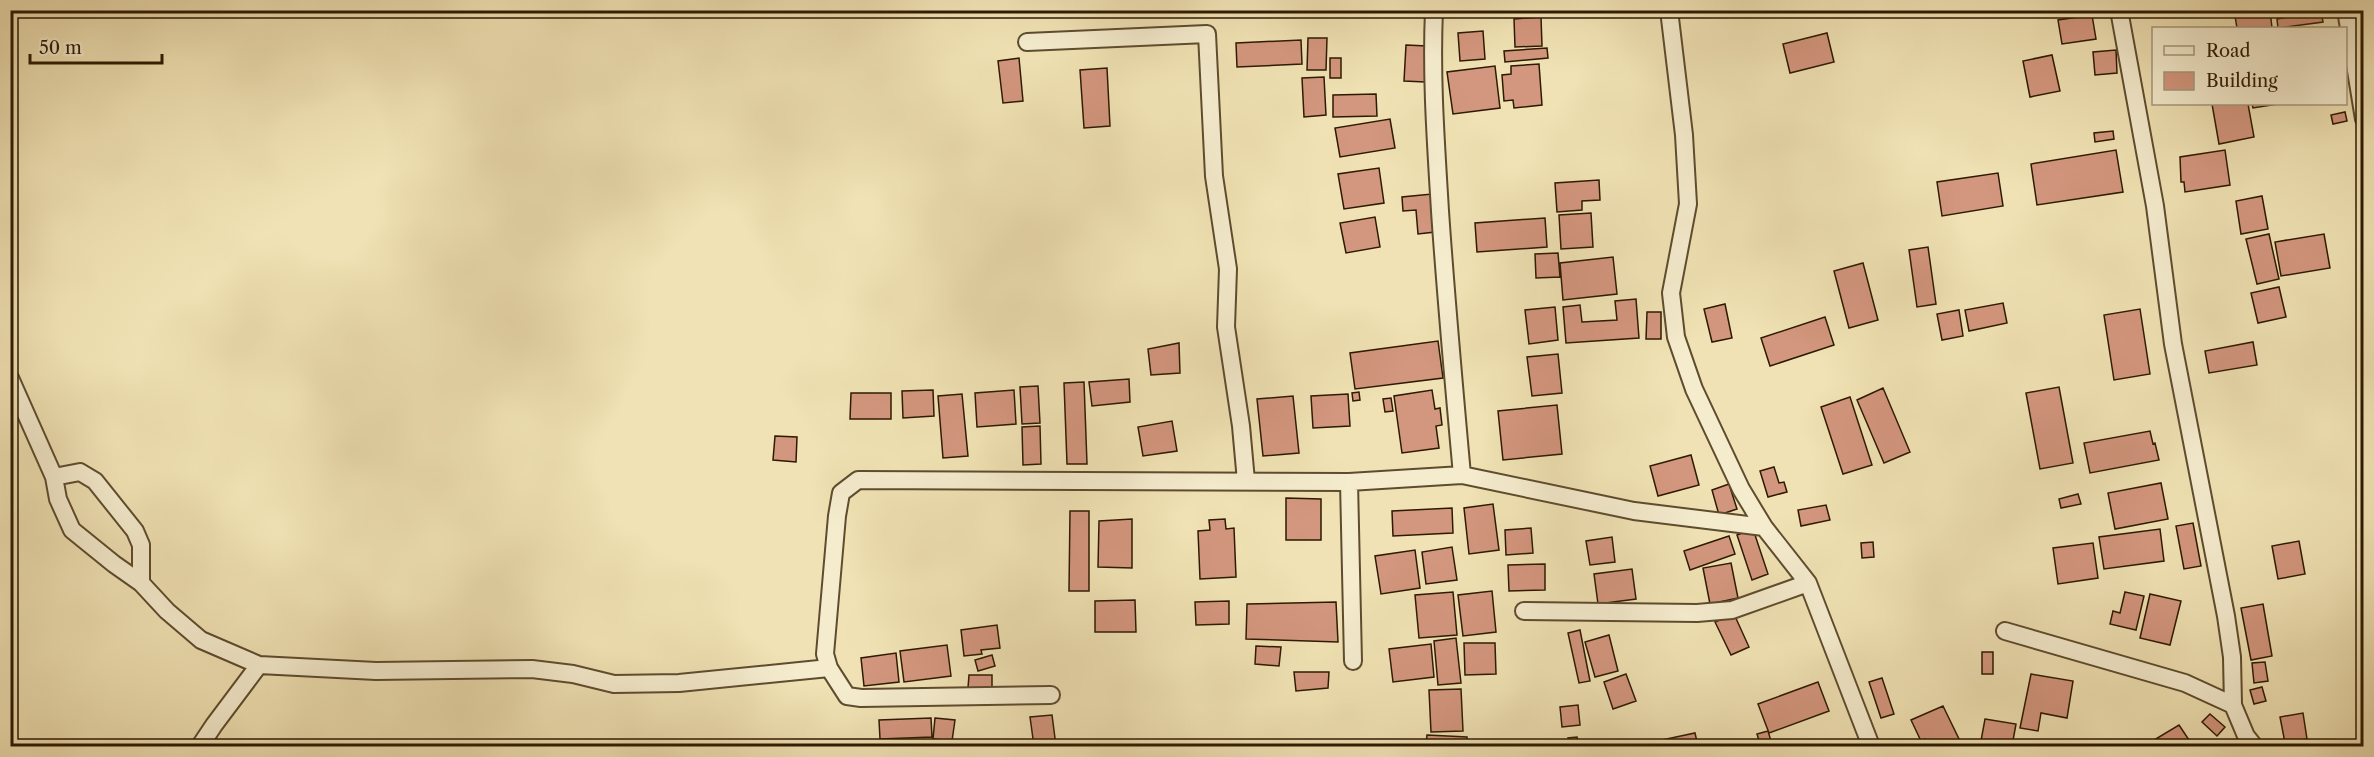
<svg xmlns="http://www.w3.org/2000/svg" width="2374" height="757" font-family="'Libre Caslon Text',serif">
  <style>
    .building { fill: #d3967e; stroke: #2d1a02; stroke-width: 1.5 }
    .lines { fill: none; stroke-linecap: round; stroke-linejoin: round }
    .minor-casing { stroke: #5e4c2e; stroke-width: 20 }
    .minor { stroke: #f5ecce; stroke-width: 16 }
  </style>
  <rect width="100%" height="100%" fill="#f0e2b4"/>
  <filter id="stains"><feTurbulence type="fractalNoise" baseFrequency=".00333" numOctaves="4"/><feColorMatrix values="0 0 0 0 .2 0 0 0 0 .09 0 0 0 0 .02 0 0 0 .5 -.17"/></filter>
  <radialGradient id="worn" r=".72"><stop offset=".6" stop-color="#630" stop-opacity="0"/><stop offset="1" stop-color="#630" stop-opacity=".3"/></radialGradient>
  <path class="building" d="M2234,10H2270L2272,28H2237Z
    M2321,11L2323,22L2278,28L2277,19Z
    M2092,15L2096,39L2062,44L2058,20Z
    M1541,17L1542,46L1515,47L1514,19Z
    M1483,31L1485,59L1460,61L1458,33Z
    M1827,33L1834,62L1790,73L1783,44Z
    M1308,38H1327L1326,70H1307Z
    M1301,40L1302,64L1237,67L1236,43Z
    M1406,45L1427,46L1425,82L1404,81Z
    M1547,48L1548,58L1505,62L1504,51Z
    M2116,50L2117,73L2095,75L2093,52Z
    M2052,55L2060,91L2030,97L2023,61Z
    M1019,58L1023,101L1003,103L998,61Z
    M1330,58H1341V78H1330Z
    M1539,64L1542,105L1514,108L1513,100L1504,101L1502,75L1511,74V66Z
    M1495,66L1500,108L1453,114L1447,72Z
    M1107,68L1110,126L1084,128L1080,70Z
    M1324,77L1326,115L1304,117L1302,78Z
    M1376,94L1377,116L1333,117V95Z
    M2212,104H2248L2254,137L2219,144Z
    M2252,104H2278L2253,108Z
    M2345,112L2347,121L2333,124L2331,115Z
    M1390,119L1395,148L1340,157L1335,128Z
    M2113,131L2114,139L2095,142L2094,133Z
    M2116,150L2123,192L2037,205L2031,164Z
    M2225,150L2230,185L2185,192L2184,182H2181L2180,157Z
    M1379,168L1384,203L1344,209L1338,174Z
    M1998,173L2003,206L1942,216L1937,182Z
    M1599,180L1600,200L1582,201V210L1557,212L1555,183Z
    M1432,194L1435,232L1418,234L1416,210L1403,211L1402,197Z
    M2262,196L2268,229L2241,234L2236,201Z
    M1591,213L1593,247L1561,249L1559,215Z
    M1375,217L1380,247L1346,253L1340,223Z
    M1545,218L1547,247L1477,252L1475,223Z
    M2269,234L2279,279L2257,284L2246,239Z
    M2324,234L2330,268L2281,276L2275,242Z
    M1928,247L1936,304L1917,307L1909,250Z
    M1558,253L1560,277L1536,278L1535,254Z
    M1613,257L1617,294L1563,300L1560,263Z
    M1863,263L1878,320L1849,328L1834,271Z
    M2279,287L2286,317L2258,323L2251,293Z
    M1636,299L1639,338L1566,343L1563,307L1580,305L1582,322L1617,320L1615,301Z
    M2003,303L2007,323L1969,331L1965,310Z
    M1725,304L1732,338L1712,342L1704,309Z
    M1555,307L1558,340L1529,344L1525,310Z
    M2140,309L2150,374L2114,380L2104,315Z
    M1959,310L1963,336L1942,340L1937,314Z
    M1647,312H1661V339H1646Z
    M1825,317L1834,345L1770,366L1761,338Z
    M1438,341L1443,378L1355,389L1350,353Z
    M2253,342L2257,365L2209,373L2205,351Z
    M1179,343L1180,373L1151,375L1148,349Z
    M1558,354L1562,393L1532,396L1527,357Z
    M1129,379L1130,402L1092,406L1089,382Z
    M1084,382L1087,464H1067L1064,383Z
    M1038,386L1040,423L1022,424L1020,387Z
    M2059,387L2073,463L2040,469L2026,393Z
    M1883,388L1910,452L1884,463L1857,400Z
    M933,390L934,416L903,418L902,391Z
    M1014,390L1016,424L977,427L975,393Z
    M1432,390L1435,409L1440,408L1442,425L1436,426L1439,448L1402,453L1394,396Z
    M1359,392L1360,400L1353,401L1352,393Z
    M851,393H891V419H850Z
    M962,394L968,456L943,458L938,396Z
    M1348,394L1350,426L1313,428L1311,396Z
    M1293,396L1299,453L1263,456L1257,399Z
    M1850,397L1872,465L1843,474L1821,407Z
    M1391,398L1393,411L1385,412L1383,399Z
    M1557,405L1562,454L1503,460L1498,411Z
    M1172,421L1177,451L1143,456L1138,427Z
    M1040,426L1041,464L1023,465L1022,427Z
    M2150,431L2153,444L2155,443L2159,460L2090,473L2084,443Z
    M775,436L797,437L796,462L773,460Z
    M1691,455L1699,485L1658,496L1650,466Z
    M1774,467L1779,483L1784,482L1787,492L1768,497L1760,471Z
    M2161,483L2168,519L2115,529L2108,493Z
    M1729,484L1737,509L1719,515L1712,490Z
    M2078,494L2081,504L2061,508L2059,499Z
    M1286,498L1321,499V540H1286Z
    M1493,504L1499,550L1469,554L1464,508Z
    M1826,505L1830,520L1801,526L1798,510Z
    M1452,508L1453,533L1393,536L1392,511Z
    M1070,511H1089V591H1069Z
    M1132,519V568L1098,567L1099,521Z
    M1225,519L1226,529L1234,528L1236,577L1200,579L1198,531L1210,530L1209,520Z
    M2193,523L2201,566L2184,569L2176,526Z
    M1531,528L1533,553L1506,555L1505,530Z
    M1753,529L1768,574L1752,580L1737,535Z
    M2160,529L2164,561L2104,569L2099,537Z
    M1729,536L1735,554L1690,570L1684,551Z
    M1612,537L1615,562L1590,565L1586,541Z
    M2299,541L2305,574L2278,579L2272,546Z
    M1873,542L1874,557L1862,558L1861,543Z
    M2093,543L2098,578L2058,584L2053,548Z
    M1452,547L1457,580L1426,584L1422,552Z
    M1415,550L1420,588L1381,594L1375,556Z
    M1731,563L1738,598L1710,604L1703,568Z
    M1545,564V590L1509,591L1508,565Z
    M1632,569L1636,599L1598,604L1594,574Z
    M1492,591L1496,632L1463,636L1458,595Z
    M1453,592L1457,635L1419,638L1415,595Z
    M2125,592L2144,596L2136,630L2110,624L2113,611L2120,613Z
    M2150,594L2181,601L2170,645L2140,638Z
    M1135,600L1136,632H1095V601Z
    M1229,601V624L1196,625L1195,602Z
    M1336,602L1338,642L1246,639L1247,604Z
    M2263,604L2272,656L2251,660L2241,608Z
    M1734,614L1749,647L1731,655L1715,622Z
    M997,625L1000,648L981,650L982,654L964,656L961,630Z
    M1580,630L1590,681L1579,683L1568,633Z
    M1609,635L1618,671L1595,677L1585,642Z
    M1456,638L1461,683L1438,685L1434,641Z
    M1464,643H1495L1496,674L1465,675Z
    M1431,644L1434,677L1393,682L1389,649Z
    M947,645L951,676L904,682L900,651Z
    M1256,646L1281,647L1279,666L1255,664Z
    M1982,652H1993V674H1982Z
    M896,653L899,682L864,686L861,658Z
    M992,655L995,666L978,671L975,660Z
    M2265,662L2268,681L2254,683L2252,663Z
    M1294,672H1329L1328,688L1296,691Z
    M1626,674L1636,701L1613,709L1604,682Z
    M2031,674L2073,681L2067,718L2041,713L2038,731L2020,728Z
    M969,675H992V689L968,688Z
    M1882,678L1894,714L1881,718L1869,682Z
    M1818,682L1829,711L1769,733L1758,704Z
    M2262,687L2266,701L2254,704L2250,690Z
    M1461,689L1463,731L1431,732L1429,690Z
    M1578,705L1580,725L1562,727L1560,707Z
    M1943,706L1959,739L1943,746H1929L1925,739L1921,741L1911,720Z
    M2303,713L2307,739L2285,743L2280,717Z
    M2210,714L2225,727L2217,736L2202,722Z
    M1052,715L1056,746H1034L1030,717Z
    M931,718L932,737L880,739L879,720Z
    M935,718L955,720L952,741L933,739Z
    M1985,719L2016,724L2012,746H1980Z
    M2179,725L2193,746H2144Z
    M1768,731L1771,741L1760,744L1757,734Z
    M1695,733L1698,746H1658L1657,741Z
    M1427,735L1467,737V746H1426Z
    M1577,737L1579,746H1570L1568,738Z
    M1962,741L1965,746H1952Z"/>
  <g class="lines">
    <defs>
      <path id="minor" d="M1434,10C1431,78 1436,144 1440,211C1446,299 1454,387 1462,475
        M1669,10L1684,135L1688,204L1671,293L1676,337L1694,389L1741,489L1764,527L1808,583L1871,746
        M2119,10L2155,206L2173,344L2226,616L2232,657L2233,705L2246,736L2254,746
        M2346,10L2364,119
        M1027,42L1207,34L1214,176L1228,269L1226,327L1241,426L1246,481
        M10,378L54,477L58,499L72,530L114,564L141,583L167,611L201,640L259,665L376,671L532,669L573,674L614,684L679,683L829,668
        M54,477L80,472L95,481L135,531L141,545V583
        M1349,482L1353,661
        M1524,611L1697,613L1732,610L1808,583
        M2005,631L2185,683L2233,705
        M1051,695L861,698L847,696L829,668L825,654L837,516L841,493L858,480L1349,482L1462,475L1634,511L1764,527
        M200,746L214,725L259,665"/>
    </defs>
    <use href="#minor" class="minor-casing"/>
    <use href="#minor" class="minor"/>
  </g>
  <rect width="2374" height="757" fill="none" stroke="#f0e2b4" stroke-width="36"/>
  <rect x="12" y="12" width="2350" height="733" fill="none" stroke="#2d1a02" stroke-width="3"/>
  <rect x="18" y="18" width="2338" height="721" fill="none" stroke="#2d1a02" stroke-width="1.5"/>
  <rect x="2152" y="27" width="195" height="78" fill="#f5ecce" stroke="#a5987c" stroke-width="1.5"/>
  <rect x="2164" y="46" width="30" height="9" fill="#f5ecce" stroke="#a5987c" stroke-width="1.5"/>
  <text x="2206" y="57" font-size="18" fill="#2d1a02">Road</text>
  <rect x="2164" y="72" width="30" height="18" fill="#d3967e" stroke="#a5987c" stroke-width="1.5"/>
  <text x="2206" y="87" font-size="18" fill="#2d1a02">Building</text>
  <path d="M30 54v9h132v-9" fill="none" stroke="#2d1a02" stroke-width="3"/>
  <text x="39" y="54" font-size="18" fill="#2d1a02" stroke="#f5ecce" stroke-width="4.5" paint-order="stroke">50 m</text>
  <rect width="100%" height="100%" filter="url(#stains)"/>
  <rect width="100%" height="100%" fill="url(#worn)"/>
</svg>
